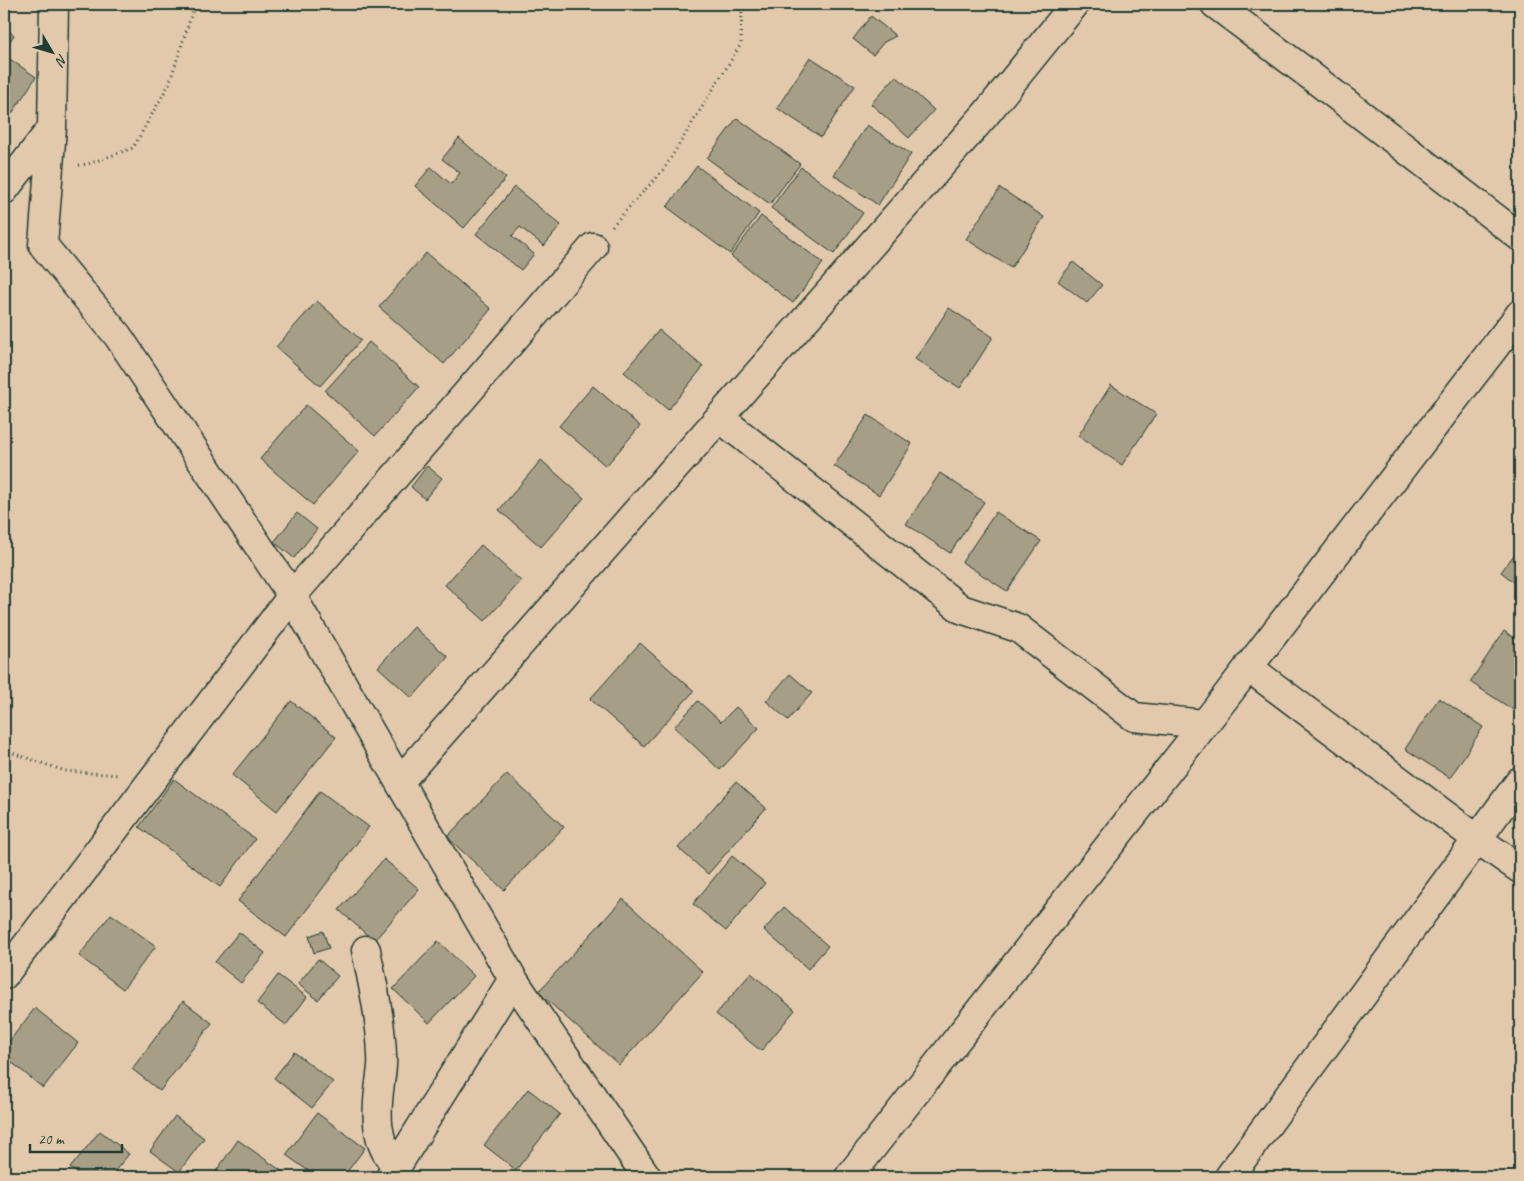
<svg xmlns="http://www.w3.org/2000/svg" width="1524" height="1181" font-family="Caveat,sans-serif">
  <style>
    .building { fill: #a79e86; stroke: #1f3d34 }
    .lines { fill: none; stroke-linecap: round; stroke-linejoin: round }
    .minor-casing { stroke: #1f3d34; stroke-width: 31 }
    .path { stroke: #1f3d34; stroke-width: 3; stroke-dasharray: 1 4; stroke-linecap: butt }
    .minor { stroke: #e3c9ab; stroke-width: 28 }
  </style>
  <rect width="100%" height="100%" fill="#e3c9ab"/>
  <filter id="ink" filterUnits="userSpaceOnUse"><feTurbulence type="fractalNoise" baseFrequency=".02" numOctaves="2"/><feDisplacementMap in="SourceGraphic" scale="10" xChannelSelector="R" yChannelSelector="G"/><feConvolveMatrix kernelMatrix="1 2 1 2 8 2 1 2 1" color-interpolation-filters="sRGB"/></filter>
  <g filter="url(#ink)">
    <path class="building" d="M871,16L896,36L884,42L873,55L853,39Z
      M4,28L14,35L4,50Z
      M4,55L36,77L11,115L4,110Z
      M810,57L855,86L821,137L777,108Z
      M896,76L934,110L909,138L871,104Z
      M737,118L800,164L770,204L707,158Z
      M867,125L911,154L878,205L834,175Z
      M459,138L506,178L464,228L415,186L431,167L451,184L460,173L442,159Z
      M697,166L759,213L730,254L667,207Z
      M801,167L863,213L834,254L771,208Z
      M514,187L561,225L544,246L520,227L512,236L534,254L521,270L476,234Z
      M1000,188L1044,217L1011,268L966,239Z
      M761,216L823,263L793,303L731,256Z
      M426,253L491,309L444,364L379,307Z
      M1073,262L1102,285L1087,303L1058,281Z
      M317,301L361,340L320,386L276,347Z
      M949,308L993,337L960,388L915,359Z
      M659,330L703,367L668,410L624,372Z
      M369,342L419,387L375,436L325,391Z
      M1111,385L1156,414L1122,465L1078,436Z
      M593,386L640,426L606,466L559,426Z
      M306,405L359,451L313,505L260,459Z
      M868,415L912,444L879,495L834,466Z
      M541,460L584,498L541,547L499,510Z
      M427,466L442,478L425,499L411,487Z
      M940,473L984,502L950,553L906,524Z
      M996,512L1041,541L1007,591L962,562Z
      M297,513L317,529L294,558L274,542Z
      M481,545L521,581L485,621L445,585Z
      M1520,547V587L1501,572Z
      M414,627L448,657L412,698L378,667Z
      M1504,631L1520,642V704L1515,711L1470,682Z
      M640,643L694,691L644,746L590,699Z
      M790,674L812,693L788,720L766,701Z
      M1439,698L1483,727L1450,778L1405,749Z
      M291,701L336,737L277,811L232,775Z
      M698,701L721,722L736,707L759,728L720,770L674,727Z
      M507,774L564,827L504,890L447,837Z
      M174,779L255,839L220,887L139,827Z
      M736,782L766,808L708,874L678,848Z
      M320,791L369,827L286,937L238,901Z
      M732,856L765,883L726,931L693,904Z
      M384,859L419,889L374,941L339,910Z
      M623,899L703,972L619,1065L538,992Z
      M784,907L828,946L808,969L764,930Z
      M111,914L156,946L123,989L79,956Z
      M323,931L329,948L314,953L309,936Z
      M239,932L265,953L241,983L215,962Z
      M438,941L474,976L429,1023L393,989Z
      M318,959L338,976L318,1000L298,984Z
      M751,973L795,1010L761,1051L716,1014Z
      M278,975L307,997L286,1025L257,1003Z
      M183,1001L212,1023L160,1091L132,1069Z
      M35,1008L78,1043L43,1088L4,1056V1048Z
      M294,1052L333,1082L312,1108L274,1078Z
      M528,1089L560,1114L516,1170L484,1145Z
      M317,1113L365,1148L343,1177H317L286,1155Z
      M175,1116L204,1138L179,1172L150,1151Z
      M100,1131L129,1154L110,1177H82L70,1168Z
      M238,1140L290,1177H212Z"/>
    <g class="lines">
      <defs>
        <path id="minor" d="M54,4L52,128L43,245L118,336L292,596L513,979L390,1177
          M1215,4L1307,73L1520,237
          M4,190L52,128
          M720,418L961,609L1018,628L1134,717L1204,724
          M1248,667L1477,839L1520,869
          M400,781L985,115L1075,4
          M366,950C373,985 381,1021 382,1056C383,1065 381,1074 380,1083C376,1112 374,1144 397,1166
          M4,975L292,596L593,247
          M513,979L647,1177
          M849,1177L1214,712L1520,314
          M1229,1177L1520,781"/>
      </defs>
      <use href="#minor" class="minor-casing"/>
      <path class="path" d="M79,165L88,164L133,148L169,84L195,4
        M612,226L664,169L741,44L742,4
        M4,750L65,771L119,775"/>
      <use href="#minor" class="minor"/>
    </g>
  </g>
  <rect width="1524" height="1181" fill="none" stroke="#e3c9ab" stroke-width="20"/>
  <rect x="10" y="10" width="1504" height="1161" fill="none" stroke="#1f3d34" stroke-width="2" filter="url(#ink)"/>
  <g transform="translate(52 52) rotate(128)" stroke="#e3c9ab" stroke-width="4" paint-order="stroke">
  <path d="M0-4L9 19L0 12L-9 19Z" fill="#1f3d34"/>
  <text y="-8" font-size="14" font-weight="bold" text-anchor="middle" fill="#1f3d34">N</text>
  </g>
  <path d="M30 1144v8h92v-8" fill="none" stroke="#1f3d34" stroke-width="2.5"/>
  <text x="38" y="1144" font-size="15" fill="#1f3d34" stroke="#e3c9ab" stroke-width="4" paint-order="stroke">20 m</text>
</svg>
